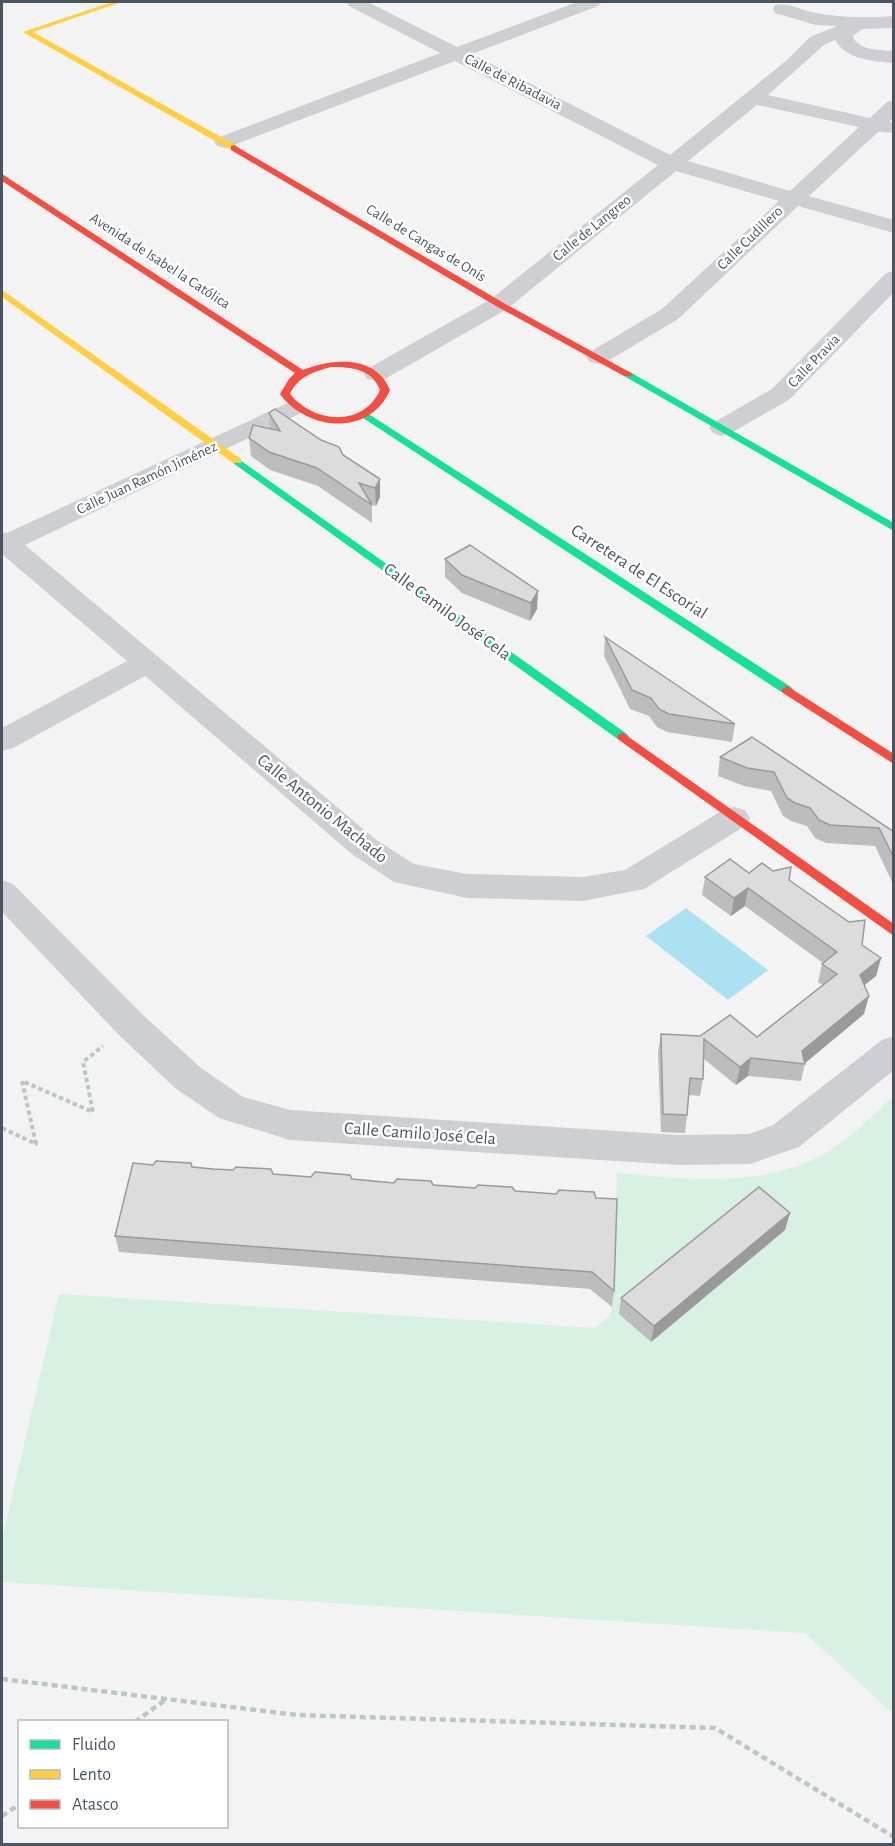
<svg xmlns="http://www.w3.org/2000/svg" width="895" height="1846" font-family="'Alegreya Sans',sans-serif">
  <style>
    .green { fill: #d7f2e2 }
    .water { fill: #abe2f1 }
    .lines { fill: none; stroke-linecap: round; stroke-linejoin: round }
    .path-far1 { stroke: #bbc7c3; stroke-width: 4; stroke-dasharray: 4.5 3; stroke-linecap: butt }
    .path { stroke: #bbc7c3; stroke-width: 4.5; stroke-dasharray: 6 4; stroke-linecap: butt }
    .street { fill: #cdcfd2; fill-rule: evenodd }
    .fast { fill: #16e098; fill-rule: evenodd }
    .slow { fill: #ffcf43; fill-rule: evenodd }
    .jam { fill: #f24e42; fill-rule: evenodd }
    .wall { fill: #bdbdbe }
    .shaded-wall { fill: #9a9a9b }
    .building { fill: #dcdcdd; stroke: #9a9a9b; stroke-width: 1.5 }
    .labels { text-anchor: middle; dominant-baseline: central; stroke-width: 5; stroke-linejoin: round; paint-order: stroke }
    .far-street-label { font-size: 15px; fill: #495561; stroke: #fff }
    .street-label { font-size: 18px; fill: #495561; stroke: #fff }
  </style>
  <rect width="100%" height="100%" fill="#f3f3f3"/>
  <path class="green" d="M893,1097V1712L890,1711L805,1633L2,1582V1539L59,1294L595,1328L611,1314L617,1173C686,1179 762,1189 826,1153C847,1141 874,1114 893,1097Z"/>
  <path class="water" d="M686,908L768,970L728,1000L646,936Z"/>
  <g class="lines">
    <path class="path-far1" d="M2,1128L36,1144L22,1081L93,1112L83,1062L103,1046"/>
    <path class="path" d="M2,1679L297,1715L715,1728L894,1837
      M135,1722L165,1700
      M2,1816L20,1804"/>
    <path class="street" d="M346,2H368L457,47L577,2H601L598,6L472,54L670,155L787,60L810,37L837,26L816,25L775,13L773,9L775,5C789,2 803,11 817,13C842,18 868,18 894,16V28L862,29L853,36C858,51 880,50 894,51V63C872,61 847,60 835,40L824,45L768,95L870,118L887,102L894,100V117L889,122L894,123V133L878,132L809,196L894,220V233L798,206L678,319L606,362L598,364L590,362L586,357L590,352L662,309L779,201L676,171L507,309L385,379L376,381L367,379L364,374L367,369L491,299L658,165L455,61L231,146L224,148L217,146L214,142L217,138L440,53L349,6ZM757,105L859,127L790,191L688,161Z
      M894,271V292L790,399L731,433L722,436L713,433L709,428L713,423L772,389L886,273Z
      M292,401L301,403L304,408L301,413L25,545L375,839L414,864L467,874L583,877L625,870L723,810L734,807L745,810L750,818L745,826L644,889L583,901L467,898L394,882L353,855L145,676L13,748L2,751V728L127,661L2,554V532L7,533Z
      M2,880L13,884L142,1014L201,1068L243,1097L290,1110L678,1135L749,1134L773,1125L882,1040L894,1036V1070L799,1147L750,1164L678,1165L290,1140L219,1118L175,1088L118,1034L2,912Z"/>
    <path class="fast" d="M628,371L894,523V531L624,376V372Z
      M364,411L791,687L793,690L791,693H783L360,416V412Z
      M237,458L627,734L629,737L627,740H619L233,463V459Z"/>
    <path class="slow" d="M112,2H122L33,32L237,146V150H231L23,32Z
      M2,290L241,459V463H233L2,297Z"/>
    <path class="jam" d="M234,145L502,302L633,374L632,376H624L496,306L231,150V146Z
      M2,174L303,370C333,358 376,355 390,390C370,437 307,431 280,394L289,379L295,373L2,181ZM331,367C352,367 372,369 380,390C363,428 313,423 290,394C298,376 314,372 331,367Z
      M787,686L894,754V764L783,693L781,690Z
      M623,733L894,924V936L619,740L617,737L619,734Z"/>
  </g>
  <path class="wall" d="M269,413L343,455L380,479V497L376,506L372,505V523L318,486L270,470L251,456L249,438L270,429Z
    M470,545L537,609L530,621L462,593L445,577V559Z
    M605,637L735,724L732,742L667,732L657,727L649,716L630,709L604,656Z
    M752,737L894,832V886L875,846L826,843L815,838L807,826L791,821L783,816L771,791L744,786L718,776L720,757Z
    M773,871L789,880L862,945L881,958L876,976L864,985V1014L805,1063L801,1081L748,1076L736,1085L704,1059L703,1079L700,1096L689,1095L687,1115L685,1133L661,1132L658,1052L661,1034L700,1036L757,1037L823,985L818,982L822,964L823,963L745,906L731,916L702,895L705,877Z
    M192,1167L273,1174L596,1198L614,1291L612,1307L590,1289L119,1252L115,1236Z
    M785,1230L651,1342L619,1314L621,1298Z"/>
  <path class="shaded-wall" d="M380,479V497L376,506L375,488Z
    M538,591L537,609L530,621L531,603Z
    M748,888L745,906L731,916L734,898Z
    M881,958L876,976L855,993L860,975Z
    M869,996L864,1014L804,1064L802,1051Z
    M751,1058L748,1076L736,1085L740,1067Z
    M790,1213L785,1230L651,1342L654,1326Z"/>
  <path class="building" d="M275,409L321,440L339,447L343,455L380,479L375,488L359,483L372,505L317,468L269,452L249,438L253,425L280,431L269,413Z
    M470,545L538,591L531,603L462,575L445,559Z
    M605,637L735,724L669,714L659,709L651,698L632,690Z
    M752,737L894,832V858L879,828L830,825L819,820L810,808L795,803L787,798L774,772L747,768L720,757Z
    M730,859L749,873L762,863L773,871L791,867L789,880L849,922L865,920L862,945L881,958L860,975L869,996L802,1051L805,1064L751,1058L740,1067L704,1039L703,1079L690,1078L687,1115L663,1114L661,1034L700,1036L730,1015L757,1037L837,974L822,964L837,952L748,888L734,898L705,877Z
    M156,1161L191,1163L192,1167L213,1169L233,1170L236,1167L271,1169L273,1174L311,1177L315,1172L350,1175L352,1179L394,1183L397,1179L431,1181L433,1185L475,1188L478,1185L512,1187L515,1191L556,1194L559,1190L594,1192L596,1198L617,1199L614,1291L592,1272L115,1236L133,1163L153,1165Z
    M759,1187L790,1213L654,1326L621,1298Z"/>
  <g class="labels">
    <g class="far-street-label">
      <text transform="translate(513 82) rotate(27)">Calle de Ribadavia</text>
      <text transform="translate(592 228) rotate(-39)">Calle de Langreo</text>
      <text transform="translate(750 238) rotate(-44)">Calle Cudillero</text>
      <text transform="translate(426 243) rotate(31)">Calle de Cangas de Onís</text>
      <text transform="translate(160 261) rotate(33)">Avenida de Isabel la Católica</text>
      <text transform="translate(814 361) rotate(-46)">Calle Pravia</text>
      <text transform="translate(147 478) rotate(-25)">Calle Juan Ramón Jiménez</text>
    </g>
    <g class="street-label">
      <text transform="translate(639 572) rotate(33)">Carretera de El Escorial</text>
      <text transform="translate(447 612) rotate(36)">Calle Camilo José Cela</text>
      <text transform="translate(322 809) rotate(39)">Calle Antonio Machado</text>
      <text transform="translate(420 1134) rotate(4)">Calle Camilo José Cela</text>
    </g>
  </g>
  <rect width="895" height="1846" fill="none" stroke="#495561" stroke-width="6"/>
  <rect x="18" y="1720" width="210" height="108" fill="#ffffff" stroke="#b6bbc0" stroke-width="1.5"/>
  <rect x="30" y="1740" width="30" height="9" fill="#16e098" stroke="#b6bbc0" stroke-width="1.5"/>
  <text x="72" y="1750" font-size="18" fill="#495561">Fluido</text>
  <rect x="30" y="1770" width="30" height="9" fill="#ffcf43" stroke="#b6bbc0" stroke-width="1.5"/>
  <text x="72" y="1780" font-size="18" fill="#495561">Lento</text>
  <rect x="30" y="1800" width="30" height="9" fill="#f24e42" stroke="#b6bbc0" stroke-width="1.5"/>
  <text x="72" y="1810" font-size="18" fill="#495561">Atasco</text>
</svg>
